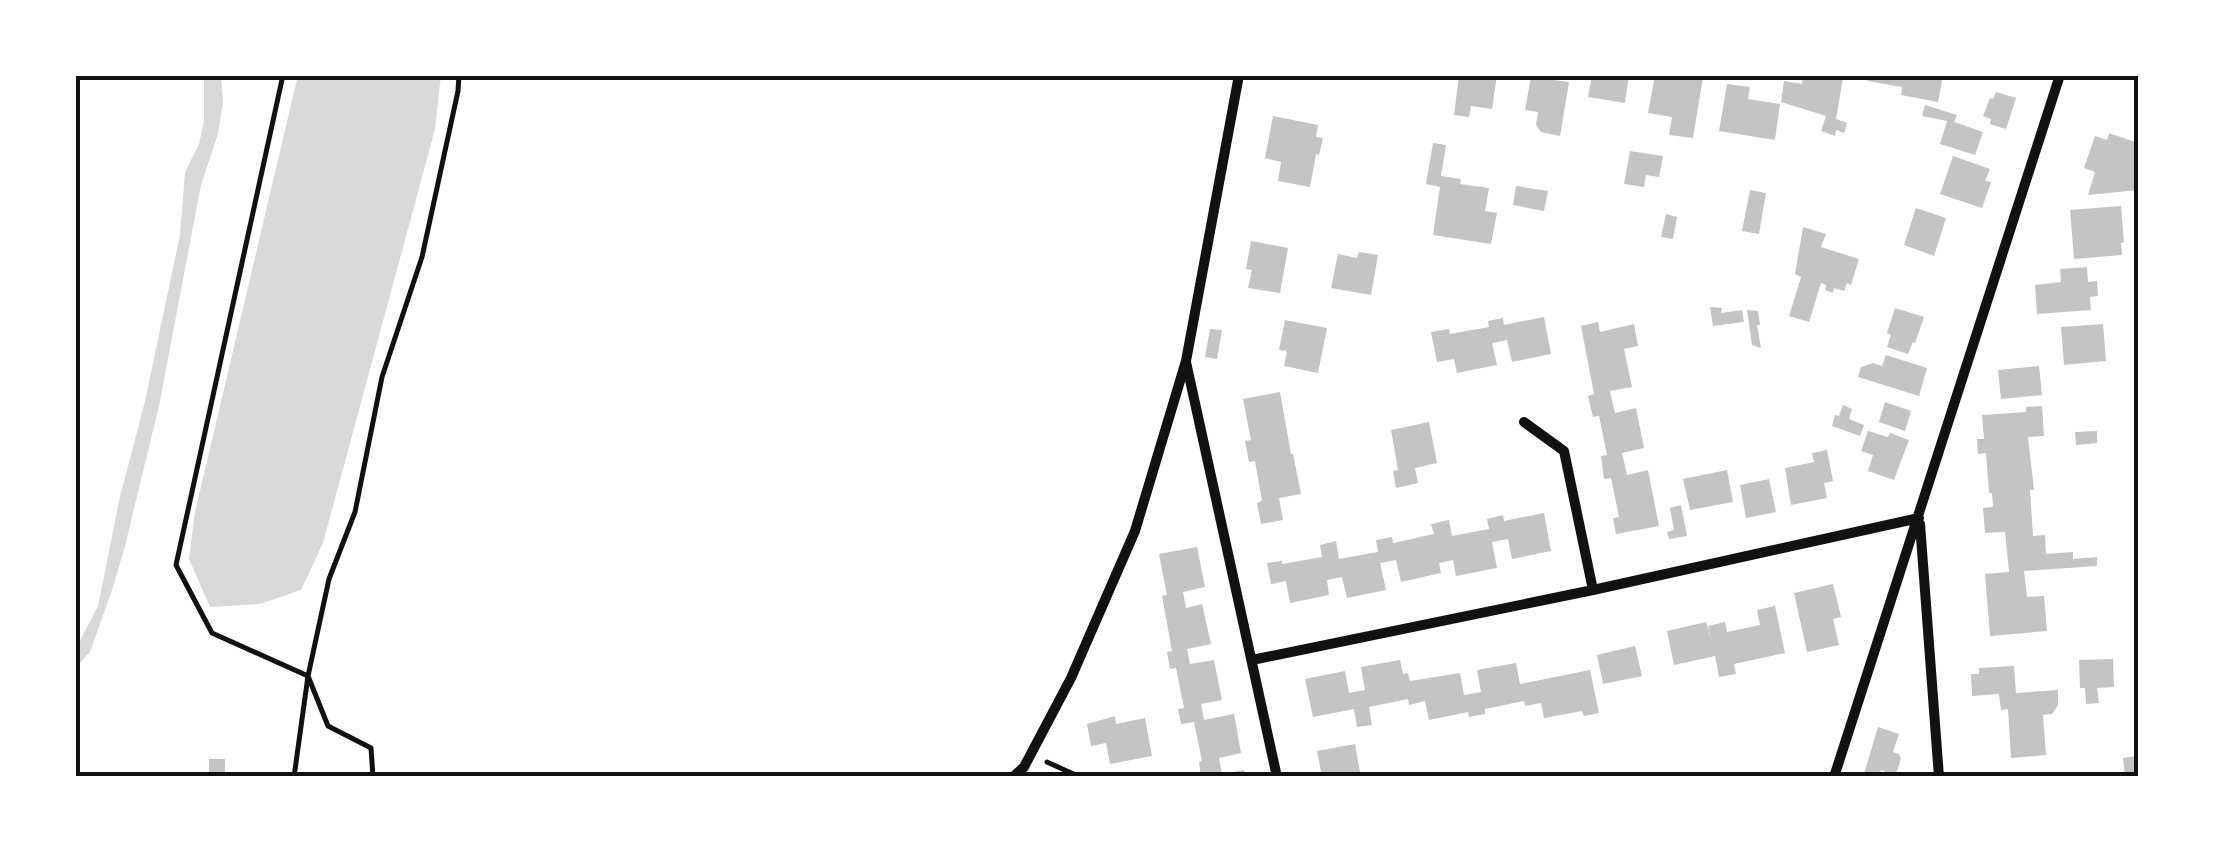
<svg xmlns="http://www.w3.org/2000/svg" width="2213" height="852" font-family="Raleway,sans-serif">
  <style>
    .water { fill: #d9d9d9 }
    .building { fill: #c4c4c4 }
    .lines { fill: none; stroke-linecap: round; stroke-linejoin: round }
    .path { stroke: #111; stroke-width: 5 }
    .minor { stroke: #111; stroke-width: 10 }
    .neatline { fill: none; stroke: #111; stroke-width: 4 }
  </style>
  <rect width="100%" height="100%" fill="#fff"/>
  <path class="water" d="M204,75H221L223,102L218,134L201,185L159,406L124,550L112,590L90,652L77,666L75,674V650L98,606L119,501L145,401L180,235L185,172L199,144L204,121Z
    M298,75H441L435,129L323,543L301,590L260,604L210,607L189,559L195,512Z"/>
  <path class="building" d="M1459,75H1497L1492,109L1471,106L1469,117L1454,115Z
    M1592,75H1629L1625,103L1588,97Z
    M1655,75L1703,77L1693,138L1669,135L1672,117L1648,113Z
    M1827,75L1843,78L1836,119L1847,123L1844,133L1836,130L1835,136L1821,131L1826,116L1781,102L1784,81L1802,84L1803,76L1827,80Z
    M1862,75H1910L1942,80L1938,102L1901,95L1902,87L1868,81Z
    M1531,77L1569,82L1560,136L1541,132L1536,125L1538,112L1525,110Z
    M1727,84L1750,87L1748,99L1780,104L1775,140L1719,131Z
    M1996,92L2016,98L2006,129L1990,124L1991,119L1983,116L1990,98L1993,99Z
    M1925,105L1957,115L1954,122L1983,132L1975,155L1940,144L1947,121L1922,116Z
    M1273,116L1318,125L1316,137L1323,138L1319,155L1316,154L1310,187L1278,181L1281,162L1265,158Z
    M2109,133L2138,143V190L2088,195L2095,172L2084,168L2095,136L2107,140Z
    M1433,143L1446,145L1441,176L1461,179L1460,184L1489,188L1485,211L1497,213L1491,244L1433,235L1440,187L1426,184Z
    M1630,151L1663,156L1659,177L1646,175L1644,187L1624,184Z
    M1953,156L1990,169L1985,181L1991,182L1982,208L1940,194Z
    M1516,186L1548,191L1544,211L1513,205Z
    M1750,190L1766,193L1759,234L1742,231Z
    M2121,206L2124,242L2121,243L2122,255L2074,259L2070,210Z
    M1916,208L1946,218L1934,256L1904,245Z
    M1666,214L1677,217L1673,239L1661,237Z
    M1803,227L1826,234L1821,247L1859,259L1851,285L1847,283L1844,291L1834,288L1833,293L1825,290L1826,285L1821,283L1809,322L1789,316L1801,277L1795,274Z
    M1251,241L1288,248L1280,293L1248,288L1252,270L1246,269Z
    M1359,252L1378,255L1371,295L1331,288L1338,254L1357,258Z
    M2087,267L2088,282L2097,281L2098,296L2090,297L2091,310L2037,314L2035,285L2061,282L2060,269Z
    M1710,307L1722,308L1721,313L1742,310L1744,322L1713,326Z
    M1895,308L1924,317L1915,343L1913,342L1908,354L1887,347L1891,335L1887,333Z
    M1747,310L1758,311L1760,325H1757L1761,348L1752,345Z
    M1544,317L1551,354L1512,362L1507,340L1492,343L1497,365L1457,373L1454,359L1437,362L1431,332L1449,329L1450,334L1489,327L1488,321L1503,318L1504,325Z
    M1285,320L1327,328L1318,373L1284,366L1287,351L1279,350Z
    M1598,322L1600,332L1634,324L1638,346L1624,349L1632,387L1610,391L1611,396L1615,413L1636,408L1644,448L1622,453L1623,457L1627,475L1648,470L1659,526L1616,534L1613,518L1619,517L1611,478L1604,479L1601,456L1607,455L1599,416L1593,417L1589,401L1588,396L1594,394L1581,326Z
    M2103,324L2106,361L2064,365L2061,327Z
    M1210,329L1222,330L1217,359L1205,357Z
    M1886,355L1927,368L1919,396L1858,377L1861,367L1873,363L1882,366Z
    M2039,366L2042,395L2001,399L1998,370Z
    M1280,392L1291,454H1293L1301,494L1279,498L1283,520L1261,524L1257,503L1262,501L1255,461L1249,462L1245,441L1251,440L1243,399Z
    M1885,402L1911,411L1905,431L1879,422Z
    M1843,405L1852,409L1849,419L1864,425L1860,436L1832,426L1835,415L1839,416Z
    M2042,406L2044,436L2028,437L2034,490H2030L2033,536L2045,535L2046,554L2073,552V559L2097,557V566L2024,571L2027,597L2044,596L2047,631L1990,636L1985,574L2009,572L2005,532L1985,533L1983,508L1993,507L1992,493H1989L1986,453L1978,454L1977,439H1984L1982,415L2026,412V407Z
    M1429,422L1437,463L1415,468L1418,483L1396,488L1393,471L1398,470L1391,430Z
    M1868,431L1888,437L1890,433L1909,440L1894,480L1868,471L1873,455L1861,451Z
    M2097,431V443L2076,445L2075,432Z
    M1827,450L1833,481L1824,483L1827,498L1791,505L1785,468L1814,462L1812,453Z
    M1727,470L1733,502L1690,510L1683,479Z
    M1769,479L1776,512L1746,518L1740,485Z
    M1681,505L1687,536L1669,539L1667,532L1674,530L1670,508Z
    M1544,513L1551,551L1512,559L1508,539L1492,542L1497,568L1456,576L1453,560L1439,563L1441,573L1401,582L1396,560L1380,563L1386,590L1347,598L1342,577L1327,580L1329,595L1290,603L1286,581L1271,584L1267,563L1282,561V564L1322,557L1320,545L1336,541L1339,559L1378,552L1376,540L1392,537L1393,543L1434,534L1431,524L1449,520L1452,536L1489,529L1487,519L1503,515L1504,521Z
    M1197,547L1205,587L1183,592L1186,608L1202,604L1211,644L1187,649L1190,664L1214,660L1222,700L1201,704L1204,720L1234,714L1241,753L1219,758L1222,774L1244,770L1246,777H1201L1199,762L1202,761L1194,722L1181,724L1178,709L1184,708L1176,668L1170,669L1167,652L1172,651L1162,596L1167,595L1159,554Z
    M1833,584L1841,617L1833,619L1839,645L1807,652L1794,593Z
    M1775,606L1785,653L1734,664L1736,674L1719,677L1715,656L1674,665L1667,631L1706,622L1712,641L1708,626L1725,622L1727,632L1760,625L1757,610Z
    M1635,646L1642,676L1603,684L1597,655Z
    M2113,659L2114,687L2097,688L2099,703L2086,704L2085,688H2080L2079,660Z
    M1400,660L1403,674L1408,673L1410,681L1460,673L1464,695L1481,692L1477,670L1516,663L1520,684L1590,670L1599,713L1584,716L1582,711L1544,718L1541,703L1525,706L1524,701L1485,709V714L1469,717L1468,712L1429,720L1425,701L1409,705L1408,699L1369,707L1372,725L1357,727L1354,709L1313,717L1305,679L1345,671L1349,693L1365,690L1361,667Z
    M2014,666L2016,693L2058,690V705L2052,714L2043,715L2046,755L2011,758L2008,709L2001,710L1999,694L1972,696L1971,674H1979V668Z
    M1115,716L1116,724L1145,718L1152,756L1110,764L1106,743L1091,746L1087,724Z
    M1878,727L1899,734L1893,752L1899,754L1901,759L1897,771L1892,774L1881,770L1879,777H1863Z
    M1355,744L1361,777H1322L1317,751Z
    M2138,756V777H2125L2123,758Z
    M209,759H225V777H209Z"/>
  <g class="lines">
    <path class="path" d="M283,75L176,565L212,633L308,676L328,726L371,748L373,777
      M1047,762L1080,777
      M294,777L308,676L329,579L355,512L382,377L422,257L458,91L459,75"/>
    <path class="minor" d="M1186,362L1277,777
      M1524,422L1564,451L1593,590
      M1920,524L1939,777
      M1252,660L1593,590L1919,518
      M1013,777L1024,767L1071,678L1135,531L1186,361L1239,75
      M1834,777L2060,75"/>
  </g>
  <rect width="2213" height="852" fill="none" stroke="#ffffff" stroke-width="155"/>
  <rect x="78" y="78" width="2058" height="696" class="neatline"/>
</svg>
